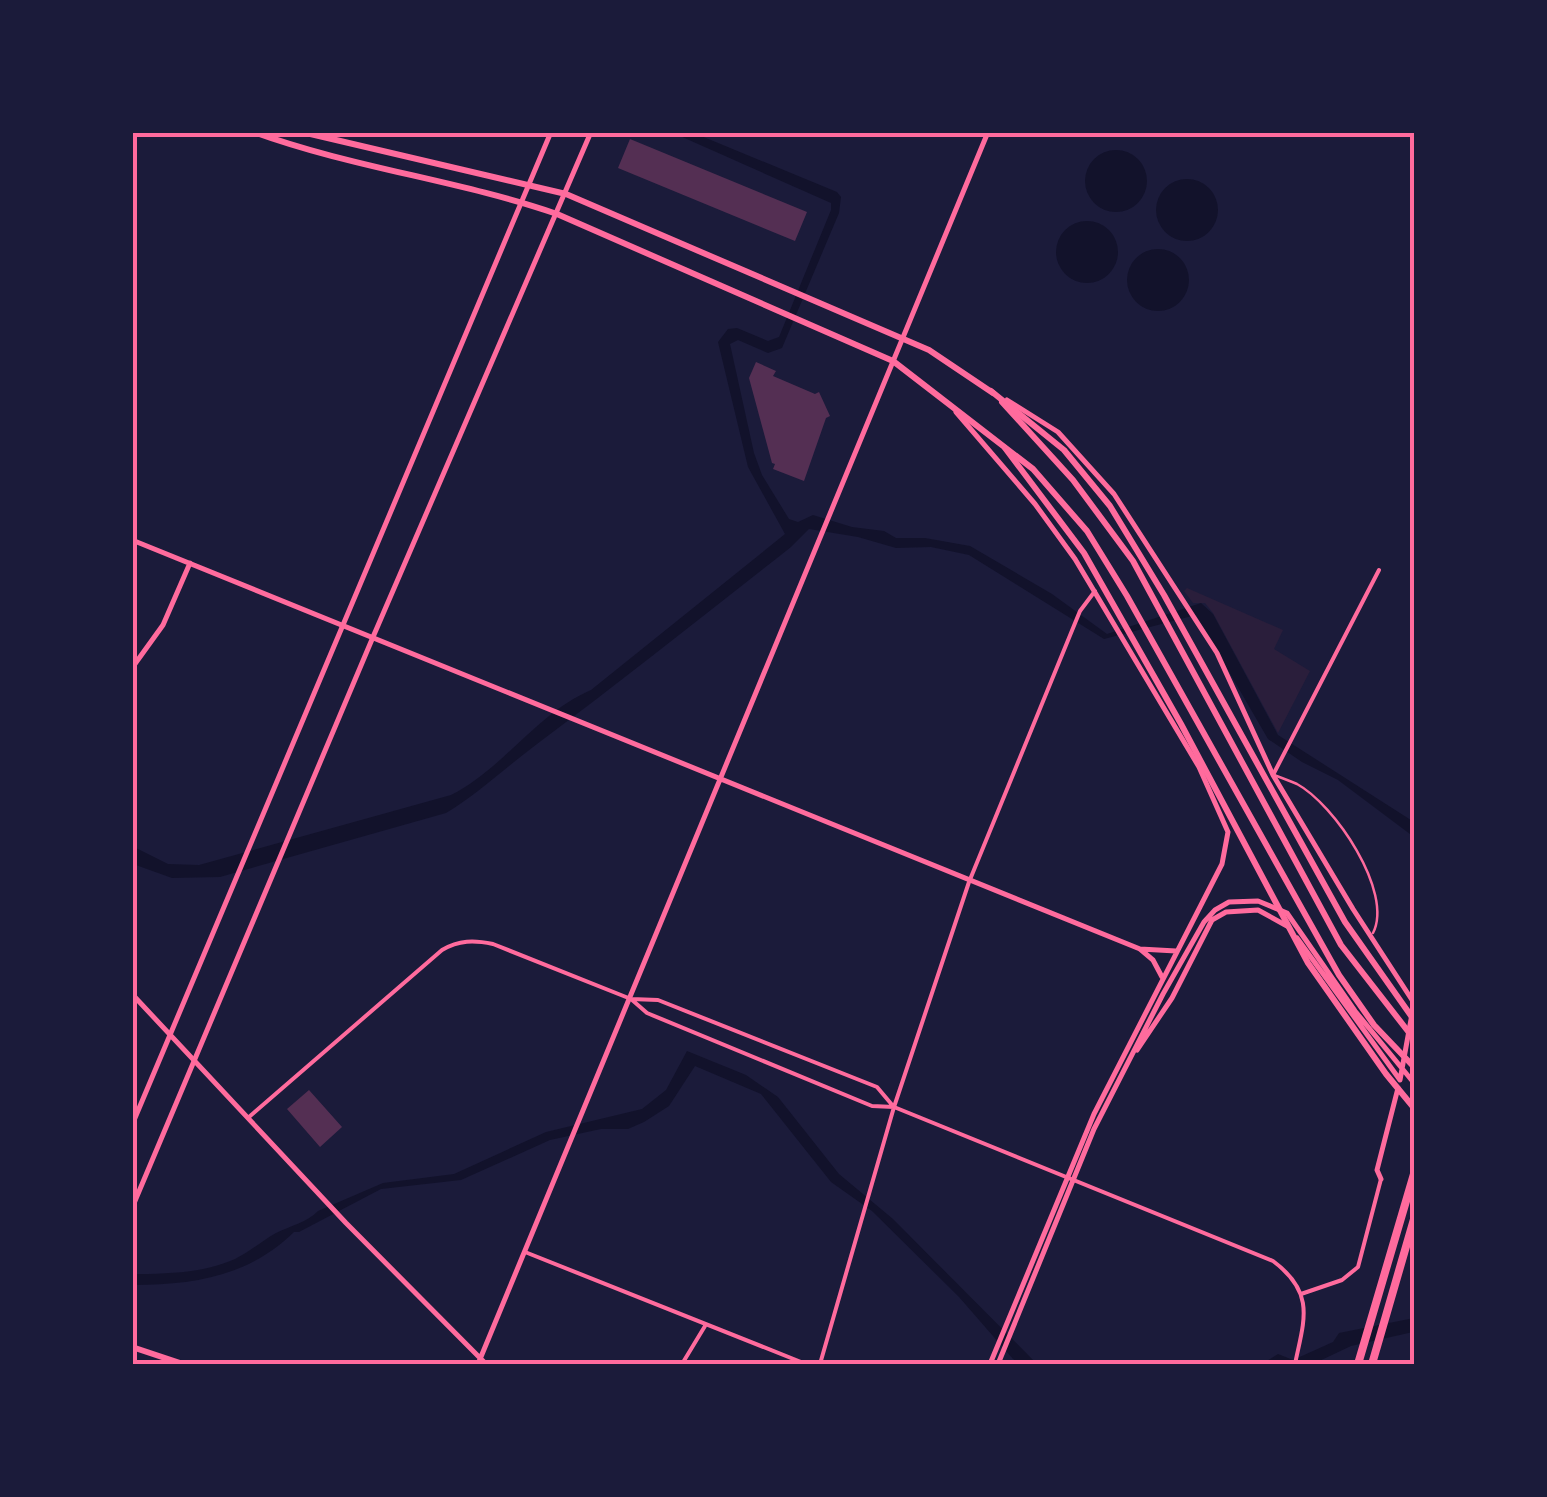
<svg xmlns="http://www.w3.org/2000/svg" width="1547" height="1497" font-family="'Open Sans',sans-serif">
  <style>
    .green { fill: #2a1e3b }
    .water { fill: #12122b }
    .building { fill: #542f53 }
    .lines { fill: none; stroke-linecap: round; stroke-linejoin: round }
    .service { stroke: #ff6b9d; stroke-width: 2.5 }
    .minor { stroke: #ff6b9d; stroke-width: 4 }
    .tertiary { stroke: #ff6b9d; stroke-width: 5 }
    .secondary { stroke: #ff6b9d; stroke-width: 5 }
    .primary { stroke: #ff6b9d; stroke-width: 6 }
    .trunk { stroke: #ff6b9d; stroke-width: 6 }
    .motorway { stroke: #ff6b9d; stroke-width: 8 }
    .neatline { fill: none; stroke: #ff6b9d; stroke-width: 4 }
  </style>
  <rect width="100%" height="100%" fill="#1b1b3a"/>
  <path class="green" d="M1187,588L1283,630L1274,649L1310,671L1278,733L1213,613L1205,603H1193L1184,591Z"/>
  <path class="water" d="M671,132L694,133L837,192L841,197L839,213L782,348L768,353L738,340L730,344L754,453L762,475L789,519L798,522L813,515L852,527L884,531L896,538H925L970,546L1052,594L1107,634L1201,603L1213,614L1278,735L1414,822V837L1338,780L1302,762L1268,739L1196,615L1104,639L969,555L931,547L896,548L858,537L809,529L791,547C707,613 623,680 537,744C506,767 479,793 446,813L220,877L172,878L133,864L132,846L168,864L199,865L451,795C503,769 537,713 591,690L785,534L748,467L718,342L728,329L737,328L768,341L779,337L831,210V203Z
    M1085 181a31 31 0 1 1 62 0a31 31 0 1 1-62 0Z
    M1156 210a31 31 0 1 1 62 0a31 31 0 1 1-62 0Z
    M1056 252a31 31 0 1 1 62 0a31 31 0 1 1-62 0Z
    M1127 280a31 31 0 1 1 62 0a31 31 0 1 1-62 0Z
    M687,1051L746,1075L778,1097L839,1174L893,1219L1037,1364H1020L1013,1359L959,1297L872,1211L831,1182L761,1094L695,1066L669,1106L644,1122L628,1129H601L550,1140L461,1180L381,1189L299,1232H294C249,1276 194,1285 133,1285L132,1274C167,1274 204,1273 235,1259C249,1252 262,1241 276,1233C290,1226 308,1222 318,1211L383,1183L454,1174L546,1132L642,1109L666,1090Z
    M1414,1318L1413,1332L1351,1346L1313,1364H1262L1278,1354L1293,1360L1333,1342L1339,1333Z"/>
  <path class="building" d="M630,139L807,212L795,241L618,168Z
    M756,362L776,371L773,376L815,394L819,392L830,416L826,418L804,481L773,469L775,464L772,463L749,378Z
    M309,1090L342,1127L320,1147L287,1109Z"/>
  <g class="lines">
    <path class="service" d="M1274,775C1282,778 1290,781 1297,784C1334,804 1394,892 1373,933"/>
    <path class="minor" d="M1273,775L1379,570
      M631,999L647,1013L872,1106L894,1107L1273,1261C1316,1293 1304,1320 1295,1364
      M249,1117L442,950C459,940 474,940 493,944L631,999L658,1000L877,1087L893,1106
      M525,1252L806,1364
      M1301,1294L1342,1280L1358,1267L1381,1179
      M682,1364L705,1326
      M820,1364L894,1107L969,882L1080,611L1095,591"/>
    <path class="tertiary" d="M1007,400L1058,432L1114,494L1217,653L1273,775L1353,909L1414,1003L1400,1080L1297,938
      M956,412L1035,504L1075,559L1199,767L1228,832L1222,864L1094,1114L990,1364
      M132,540L1140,949
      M132,668L163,625L190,563
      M1162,977L1153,960L1140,949L1176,951
      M132,994L346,1223L486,1364
      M1137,1050L1172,998L1212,920L1226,912L1258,910L1287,926
      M1381,1179L1377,1170L1398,1088
      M478,1364L988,132
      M998,1364L1094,1129L1163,994L1204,922L1215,910L1229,902L1258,901L1287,913L1355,1011L1414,1083"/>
    <path class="secondary" d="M132,1125L551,132
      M132,1208L373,637L591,132"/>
    <path class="primary" d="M254,132C353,168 458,180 557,214L893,361L1033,469L1087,531L1127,596L1339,975L1374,1025L1414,1067
      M302,132L566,194L929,350L993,393
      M1002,402L1073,480L1133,561L1341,945L1414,1039
      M132,1347L183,1364"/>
    <path class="trunk" d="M991,391L1064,450L1110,506L1164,595L1345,922L1414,1020
      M1005,448L1084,553L1181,724L1308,963L1386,1074L1414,1108"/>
    <path class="motorway" d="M1358,1364L1414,1174
      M1372,1364L1414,1219"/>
  </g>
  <rect width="1547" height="1497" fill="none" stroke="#1b1b3a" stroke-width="270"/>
  <rect x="135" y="135" width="1277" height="1227" class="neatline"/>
</svg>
